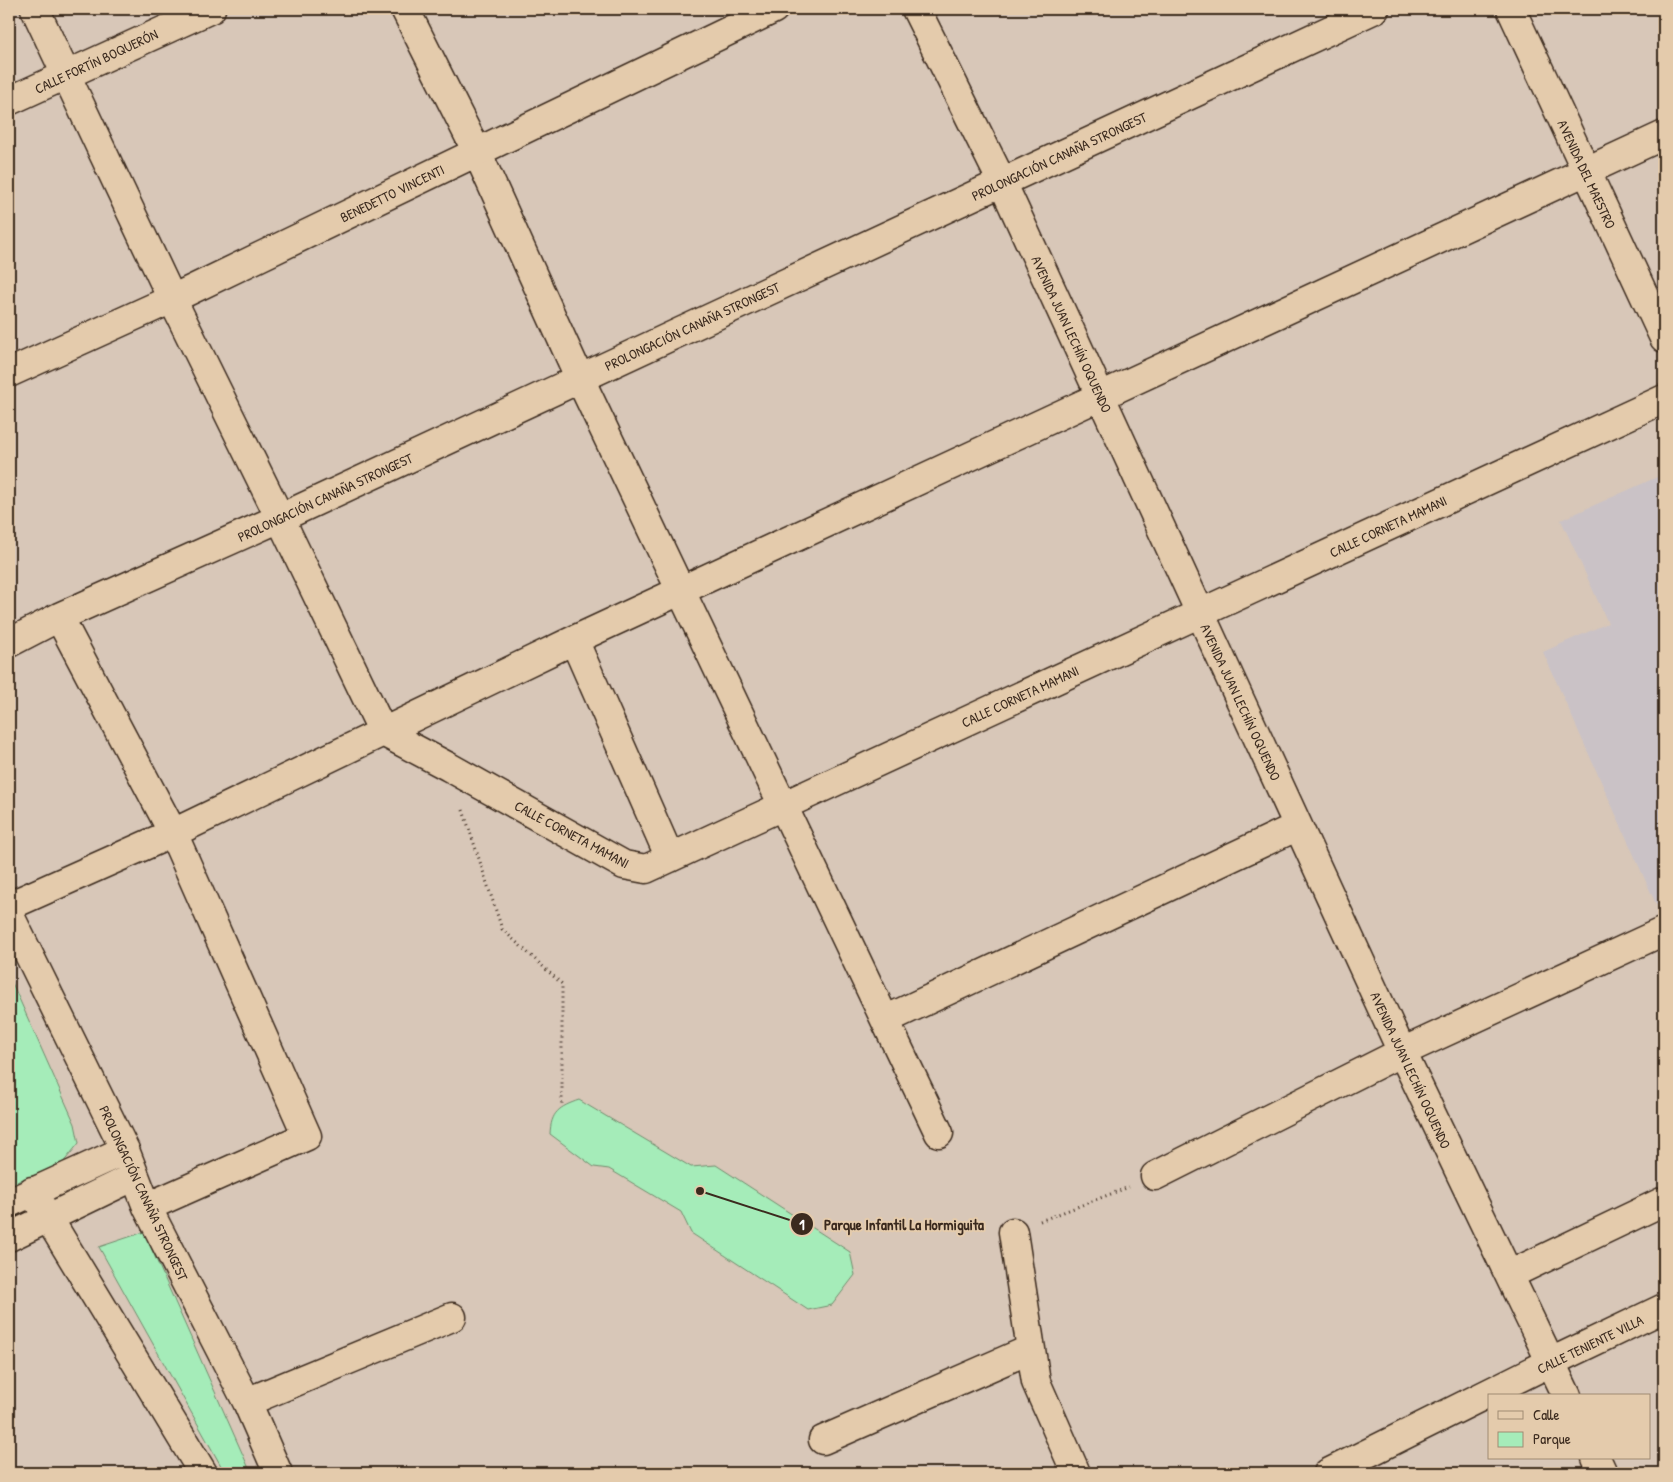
<svg xmlns="http://www.w3.org/2000/svg" width="1673" height="1482" font-family="'Patrick Hand',sans-serif">
  <style>
    .built { fill: #cac2c6 }
    .green { fill: #a5ecb9; stroke: #708b6c }
    .lines { fill: none; stroke-linecap: round; stroke-linejoin: round }
    .minor-casing { stroke: #3b2a1e; stroke-width: 31 }
    .tertiary-casing { stroke: #3b2a1e; stroke-width: 31 }
    .path { stroke: #3b2a1e; stroke-width: 3; stroke-dasharray: 1 4; stroke-linecap: butt }
    .minor { stroke: #e4cbac; stroke-width: 28 }
    .tertiary { stroke: #e4cbac; stroke-width: 28 }
    .labels { text-anchor: middle; dominant-baseline: central; stroke-width: 4; stroke-linejoin: round; paint-order: stroke }
    .street-label { font-size: 14px; fill: #3b2a1e; stroke: #e4cbac }
    .leader { fill: none; stroke: #3b2a1e; stroke-width: 2 }
    .callout-dot { fill: #3b2a1e; stroke: #e4cbac; stroke-width: 2 }
    .mark-label { font-size: 15px; text-anchor: middle; font-weight: bold; fill: #fff }
    .callout-label { font-size: 15px; text-anchor: middle; font-weight: bold; fill: #3b2a1e; stroke: #e4cbac; stroke-width: 4; stroke-linejoin: round; paint-order: stroke }
  </style>
  <rect width="100%" height="100%" fill="#d8c7b8"/>
  <filter id="ink" filterUnits="userSpaceOnUse"><feTurbulence type="fractalNoise" baseFrequency=".02" numOctaves="2"/><feDisplacementMap in="SourceGraphic" scale="10" xChannelSelector="R" yChannelSelector="G"/><feConvolveMatrix kernelMatrix="1 2 1 2 8 2 1 2 1" color-interpolation-filters="sRGB"/></filter>
  <g filter="url(#ink)">
    <path class="built" d="M1664,474V900L1656,904L1543,652L1608,623L1561,520Z"/>
    <path class="green" d="M9,976L75,1124L79,1143L62,1164L9,1185Z
      M579,1100L691,1167L716,1165L850,1252L855,1275L832,1305L808,1310L691,1233L681,1212L609,1169L594,1167L550,1134C551,1112 559,1107 579,1100Z
      M144,1232L251,1473H225L99,1247Z"/>
    <g class="lines">
      <defs>
        <path id="minor" d="M35,9L172,299L280,518L383,732L449,767L624,865L646,869L1664,399
          M405,9L477,152L580,379L885,1020L1298,826
          M916,9L1002,182L1402,1052L1567,1396
          M1511,9L1664,338
          M9,101L211,9
          M59,617L173,833L307,1136L147,1207
          M574,640L670,858
          M9,643L59,617L280,518L1375,9
          M9,906L173,833L574,640L1664,135
          M9,914L125,1150L147,1207L247,1402L278,1473
          M885,1020L939,1133
          M1155,1176L1402,1052L1664,931
          M32,1191L203,1473
          M9,1203L125,1150
          M1013,1232L1036,1382L1076,1473
          M9,1237L135,1176
          M1509,1275L1664,1201
          M247,1402L452,1317
          M823,1440L1031,1349
          M1596,1458L1603,1473
          M1328,1473L1551,1362L1664,1308"/>
        <path id="tertiary" d="M9,373L172,299L774,9"/>
      </defs>
      <use href="#minor" class="minor-casing"/>
      <use href="#tertiary" class="tertiary-casing"/>
      <path class="path" d="M463,810L502,929L562,984V1106
        M1040,1221L1129,1187"/>
      <use href="#minor" class="minor"/>
      <use href="#tertiary" class="tertiary"/>
    </g>
  </g>
  <g class="labels">
    <g class="street-label">
      <text transform="translate(96 61) rotate(-25)">CALLE FORTÍN BOQUERÓN</text>
      <text transform="translate(1059 156) rotate(-25)">PROLONGACIÓN CANAÑA STRONGEST</text>
      <text transform="translate(1587 174) rotate(65)">AVENIDA DEL MAESTRO</text>
      <text transform="translate(392 193) rotate(-26)">BENEDETTO VINCENTI</text>
      <text transform="translate(692 326) rotate(-25)">PROLONGACIÓN CANAÑA STRONGEST</text>
      <text transform="translate(1072 334) rotate(65)">AVENIDA JUAN LECHÍN OQUENDO</text>
      <text transform="translate(325 497) rotate(-25)">PROLONGACIÓN CANAÑA STRONGEST</text>
      <text transform="translate(1388 526) rotate(-25)">CALLE CORNETA MAMANI</text>
      <text transform="translate(1020 696) rotate(-25)">CALLE CORNETA MAMANI</text>
      <text transform="translate(1241 702) rotate(65)">AVENIDA JUAN LECHÍN OQUENDO</text>
      <text transform="translate(572 834) rotate(28)">CALLE CORNETA MAMANI</text>
      <text transform="translate(1411 1070) rotate(65)">AVENIDA JUAN LECHÍN OQUENDO</text>
      <text transform="translate(144 1193) rotate(65)">PROLONGACIÓN CANAÑA STRONGEST</text>
      <text transform="translate(1590 1344) rotate(-26)">CALLE TENIENTE VILLA</text>
    </g>
  </g>
  <path class="leader" d="M700 1191L802 1224"/>
  <g class="callout-dot">
    <circle cx="700" cy="1191" r="5"/>
    <circle cx="802" cy="1224" r="12"/>
  </g>
  <g class="mark-label">
    <text x="802" y="1230">1</text>
  </g>
  <g class="callout-label">
    <text x="904" y="1230">Parque Infantil La Hormiguita</text>
  </g>
  <rect width="1673" height="1482" fill="none" stroke="#e4cbac" stroke-width="30"/>
  <rect x="15" y="15" width="1643" height="1452" fill="none" stroke="#3b2a1e" stroke-width="2" filter="url(#ink)"/>
  <rect x="1488" y="1394" width="162" height="65" fill="#e4cbac" stroke="#a08b73"/>
  <rect x="1498" y="1411" width="25" height="8" fill="#e4cbac" stroke="#a08b73"/>
  <text x="1533" y="1420" font-size="15" fill="#3b2a1e">Calle</text>
  <rect x="1498" y="1432" width="25" height="15" fill="#a5ecb9" stroke="#a08b73"/>
  <text x="1533" y="1444" font-size="15" fill="#3b2a1e">Parque</text>
</svg>
